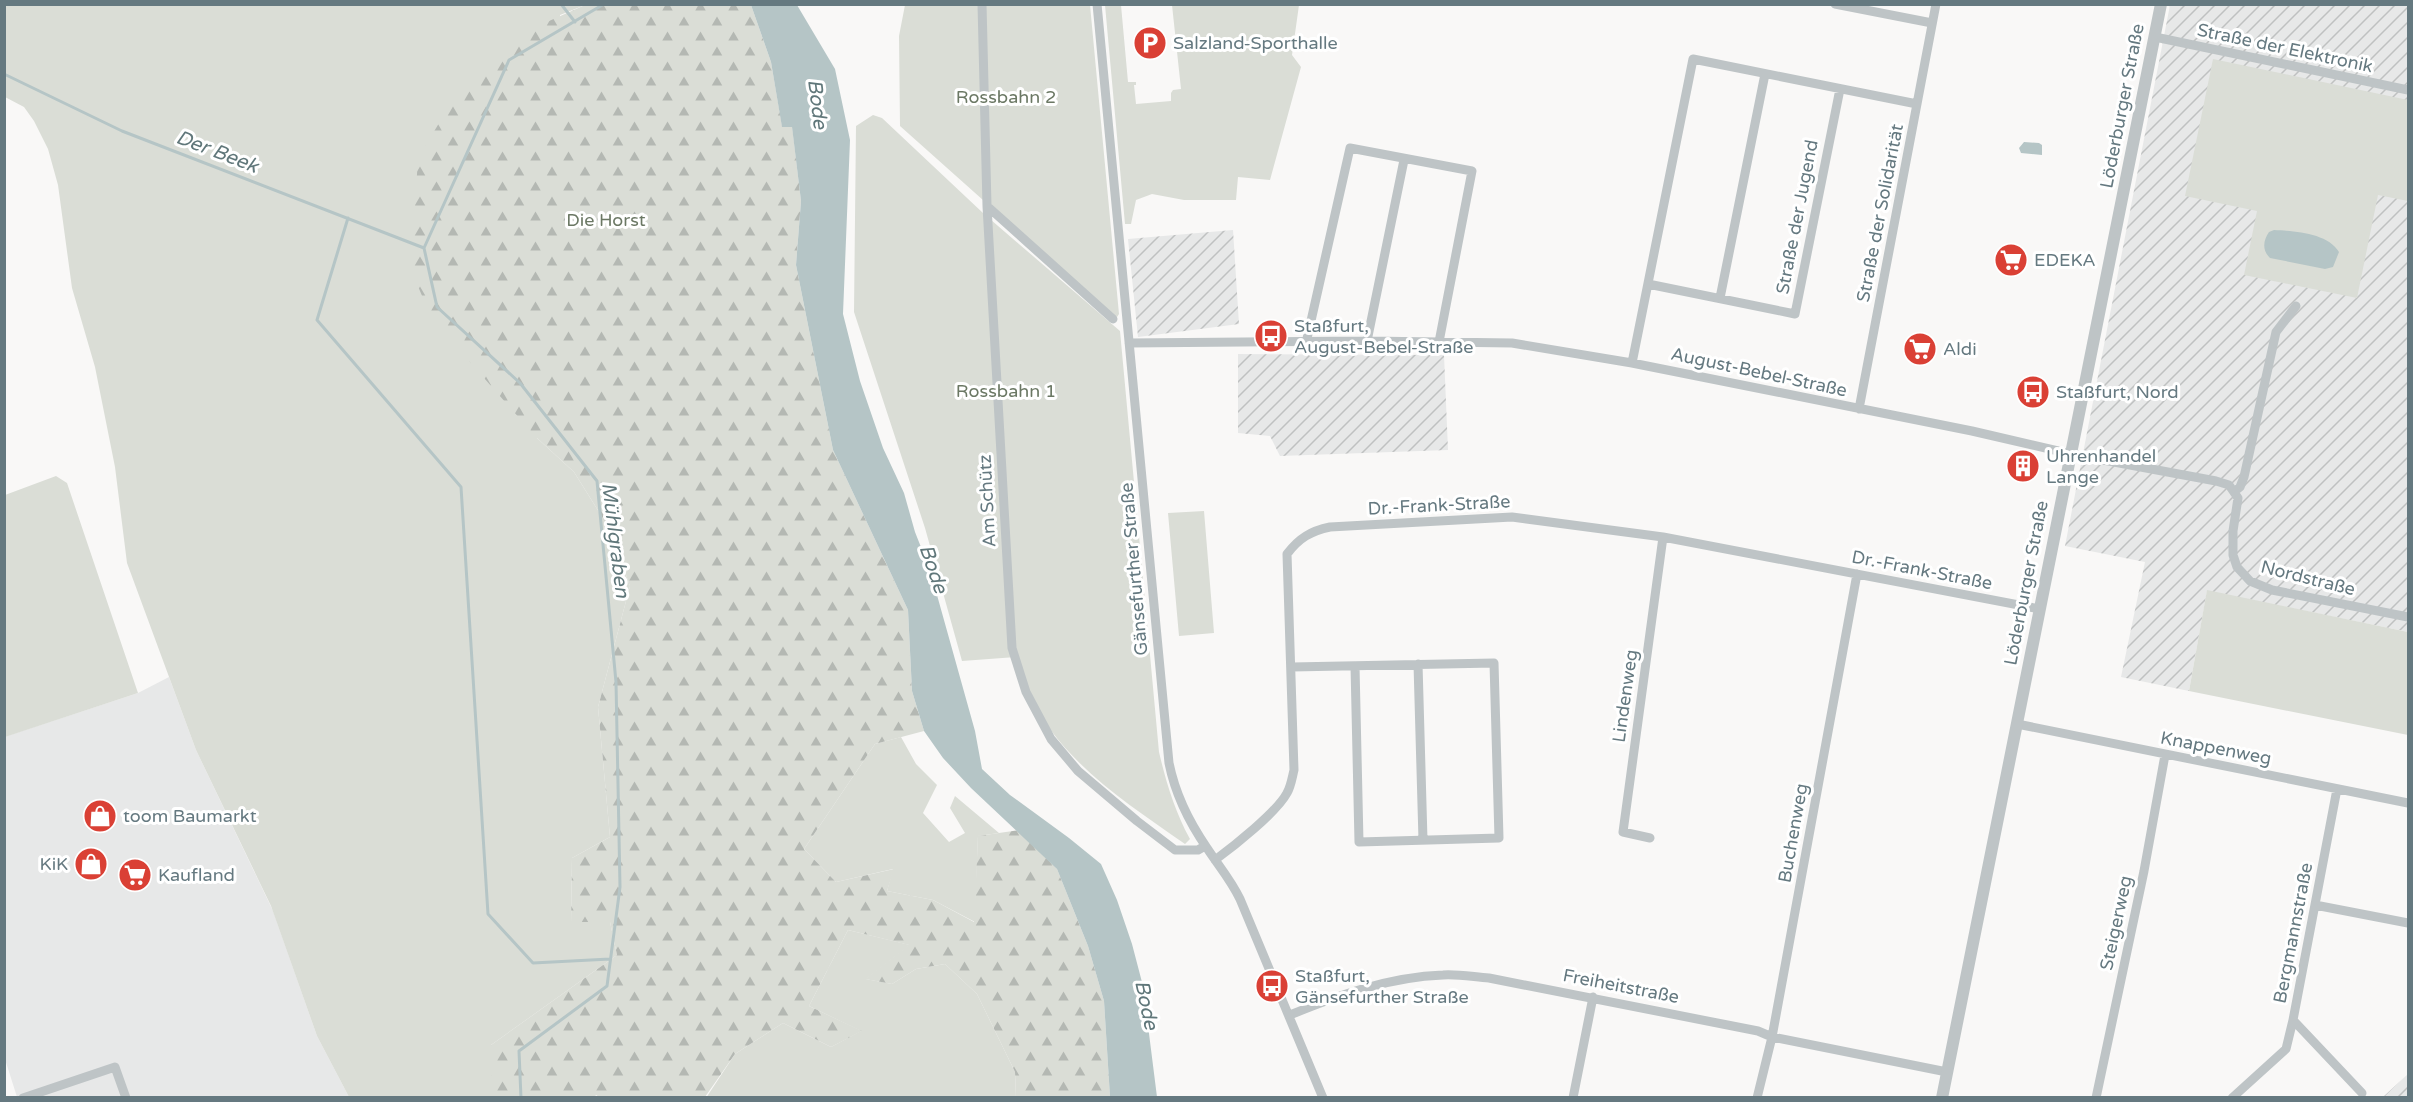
<svg xmlns="http://www.w3.org/2000/svg" width="2413" height="1102" font-family="'Varela Round',sans-serif">
  <style>
    .built { fill: #e7e8e8 }
    .industrial { fill: url(#industrial-furrows) }
    .green { fill: #daddd6 }
    .forest { fill: url(#forest-firs) }
    .water { fill: #b5c5c6 }
    .lines { fill: none; stroke-linecap: round; stroke-linejoin: round }
    .stream { stroke: #b5c5c6; stroke-width: 3 }
    .minor { stroke: #bec4c6; stroke-width: 9 }
    .tertiary { stroke: #bec4c6; stroke-width: 12 }
    .labels { text-anchor: middle; dominant-baseline: central; stroke-width: 6; stroke-linejoin: round; paint-order: stroke }
    .poi-label { font-size: 18px; fill: #657980; stroke: #fff; text-anchor: start }
    .street-label { font-size: 18px; fill: #657980; stroke: #fff }
    .park-label { font-size: 18px; fill: #6b7864; stroke: #fff }
    .water-label { font-size: 20px; font-style: italic; fill: #60777a; stroke: #fff }
  </style>
  <defs>
    <pattern id="industrial-furrows" width="10" height="10" patternUnits="userSpaceOnUse" patternTransform="scale(1.5)"><rect width="10" height="10" fill="#e7e8e8"/><path d="M-1 1l2-2M0 10L10 0M9 11l2-2" fill="none" stroke="#bfc1c1"/></pattern>
    <pattern id="forest-firs" width="22" height="20" patternUnits="userSpaceOnUse" patternTransform="scale(1.5)"><rect width="22" height="20" fill="#daddd6"/><path d="M5 1l3.5 6h-7zM16 11l3.5 6h-7z" fill="#b4b8b3"/></pattern>
  </defs>
  <rect width="100%" height="100%" fill="#f9f8f7"/>
  <path class="built" d="M169,677L196,750L273,911L317,1036L349,1097H17L4,1056V737L138,693Z"/>
  <path class="industrial" d="M2170,5H2408V632L2207,591L2189,691L2121,677L2145,562L2065,546Z
    M1233,230L1239,324L1138,337L1128,239Z
    M1238,354L1444,355L1448,450L1280,456L1270,436L1238,433Z
    M2408,1074V1097H2383Z"/>
  <path class="green" d="M5,5H585L560,15L537,438L574,472L609,528L630,586L598,707L610,837L572,858L571,921L610,922L617,955L491,1045V1097H349L317,1036L271,906L196,750L127,563L115,467L95,367L72,288L58,185L48,149L34,121L24,107L5,97Z
    M905,5H1090L1119,314L1117,317L1113,316L900,126L899,36Z
    M1105,5H1121L1128,82H1136V85H1134L1136,104L1171,101V93L1173,90L1181,89L1172,5H1299L1292,55L1301,67L1270,180L1238,177L1236,200H1184L1152,194L1136,200L1131,224H1125Z
    M2213,59L2408,100V201L2378,195L2357,298L2244,275L2257,211L2185,196Z
    M873,115L882,118L983,213L1120,331L1159,752C1166,782 1175,812 1190,839L1185,844C1125,802 1060,761 1028,692C1023,681 1020,669 1016,657L962,661L925,528L854,312L856,126Z
    M56,476L67,483L138,693L5,737V495Z
    M1204,511L1214,633L1179,636L1168,513Z
    M2207,590L2408,632V735L2189,691Z
    M901,737L916,764L937,785L923,813L949,842L965,833L950,808L955,796L999,833L978,836L975,922L933,900L887,891L893,869L836,882L804,849L875,744Z
    M848,930L910,945L866,979L892,984L916,969L945,964L977,994L1015,1072L1016,1097L706,1098L735,1054L783,1023L831,1047L861,1031L809,1006Z"/>
  <path class="forest" d="M585,5H751L771,62L782,126H792L801,201L796,265L833,450L908,610L912,691L924,731L875,744L804,849L836,882L894,869L887,891L933,900L974,922L978,836L1019,830L1057,869L1088,946L1104,1001L1110,1097H1016L1015,1072L977,994L945,964L916,969L892,984L865,979L909,945L848,930L809,1006L862,1031L831,1047L783,1023L735,1054L705,1097L601,1098L596,1095L594,1098L491,1097V1045L617,955L610,922H571L572,858L610,837L598,707L630,586L609,528L574,472L537,438L432,319L411,270L418,158L456,95L511,38Z"/>
  <path class="water" d="M751,5H797L835,69L850,140L843,314L860,381L883,448L904,493L915,532L930,570L975,731L982,769L1010,795L1069,838L1101,864L1117,900L1132,944L1143,986L1157,1097H1110L1104,1001L1088,946L1057,869L971,788L943,758L924,731L912,691L908,610L833,450L796,265L801,201L792,127H782L771,62Z
    M2024,142L2039,143L2042,145V155L2021,153L2019,148Z
    M2274,230C2294,231 2328,233 2339,252L2333,267L2325,269L2270,258C2262,250 2263,241 2269,232Z"/>
  <g class="lines">
    <path class="stream" d="M561,4L575,22
      M4,74L122,131L424,248
      M348,218L317,320L461,487L488,914L533,963L610,959
      M521,1098L519,1051L607,986L620,887L616,682L597,481L520,383L437,307L424,248L509,60L604,4"/>
    <path class="minor" d="M982,4L987,206L1012,648L1026,692L1051,739L1078,771L1137,821L1175,850H1198L1205,846
      M1097,4L1169,763C1175,793 1189,822 1207,848C1218,865 1231,880 1240,899L1323,1098
      M1835,4L1932,23
      M2155,37L2408,90
      M987,206L1113,319
      M1648,284L1795,314L1840,89
      M1720,298L1765,74
      M1367,341L1404,160
      M1129,343L1367,341L1512,343L1632,363L1972,431L2071,454L2216,481L2229,485L2238,498L2233,531V555L2237,567L2250,581L2272,590L2408,617
      M1306,343L1350,148L1472,171L1439,342
      M1632,363L1693,59L1917,104
      M1859,409L1936,4
      M2235,491L2240,487L2244,477L2276,332L2296,306
      M1418,664L1423,840
      M1292,667L1494,663L1499,838L1359,842L1355,666
      M2017,724L2408,803
      M2337,789L2293,1020L2362,1093
      M1650,838L1623,832L1663,537
      M1215,860C1234,846 1277,812 1287,793C1291,786 1292,778 1294,770L1287,554C1299,538 1311,531 1330,527L1512,517L1663,537L2040,609
      M2315,905L2408,923
      M1290,1015C1339,995 1389,977 1443,975C1458,974 1474,977 1489,978L1758,1031L1772,1037L1947,1072
      M23,1098L115,1067L126,1098
      M1573,1098L1593,997
      M1757,1098L1772,1037L1857,574
      M2096,1098L2144,871L2165,755
      M2232,1098L2286,1049L2293,1020"/>
    <path class="tertiary" d="M1942,1098L2161,4"/>
  </g>
  <defs>
    <symbol id="parking-disc" viewBox="-11 -11 22 22"><circle r="9.5" fill="#da4035" stroke="#fff"/><path d="M-3.5-5.5H1a3.5 3.5 0 0 1 0 7H-1V5.5H-3.5ZM-1-3.4V-.6H.8a1.4 1.4 0 0 0 0-2.8Z" fill="#fff"/></symbol>
    <symbol id="supermarket-disc" viewBox="-11 -11 22 22"><circle r="9.5" fill="#da4035" stroke="#fff"/><path d="M-6-5.5h2.5l.6 2H6L4.5 2H-2.5L-4.4-4H-6ZM-1.5 3.2a1.3 1.3 0 1 0 .1 0ZM3 3.2a1.3 1.3 0 1 0 .1 0Z" fill="#fff"/></symbol>
    <symbol id="bus-disc" viewBox="-11 -11 22 22"><circle r="9.5" fill="#da4035" stroke="#fff"/><path d="M-5-6H5V4H4V6H2V4H-2V6H-4V4H-5ZM-3.5-4V0h7V-4ZM-3.5 1.2v1.5H-2V1.2ZM2 1.2v1.5H3.5V1.2Z" fill="#fff"/></symbol>
    <symbol id="building-disc" viewBox="-11 -11 22 22"><circle r="9.5" fill="#da4035" stroke="#fff"/><path d="M-4-6H4V6H1V3H-1V6H-4ZM-2.5-4.3h1.7v1.8h-1.7ZM.8-4.3h1.7v1.8H.8ZM-2.5-1h1.7V.8h-1.7ZM.8-1h1.7V.8H.8Z" fill="#fff"/></symbol>
    <symbol id="shop-disc" viewBox="-11 -11 22 22"><circle r="9.5" fill="#da4035" stroke="#fff"/><path d="M-5-2.5h2.3a2.7 3.5 0 0 1 5.4 0H5L5.5 6h-11ZM-1.5-2.5h3a1.5 2.3 0 0 0-3 0Z" fill="#fff"/></symbol>
  </defs>
  <g fill-rule="evenodd">
    <use href="#parking-disc" x="1131" y="24" width="38" height="38"/>
    <use href="#supermarket-disc" x="1992" y="241" width="38" height="38"/>
    <use href="#bus-disc" x="1252" y="317" width="38" height="38"/>
    <use href="#supermarket-disc" x="1901" y="330" width="38" height="38"/>
    <use href="#bus-disc" x="2014" y="373" width="38" height="38"/>
    <use href="#building-disc" x="2004" y="447" width="38" height="38"/>
    <use href="#shop-disc" x="81" y="797" width="38" height="38"/>
    <use href="#shop-disc" x="72" y="845" width="38" height="38"/>
    <use href="#supermarket-disc" x="116" y="856" width="38" height="38"/>
    <use href="#bus-disc" x="1253" y="967" width="38" height="38"/>
  </g>
  <g class="labels">
    <g class="poi-label">
      <text x="1173" y="43">Salzland-Sporthalle</text>
      <text x="2034" y="260">EDEKA</text>
      <text x="1294" y="326">Staßfurt,<tspan x="1294" dy="21">August-Bebel-Straße</tspan></text>
      <text x="1943" y="349">Aldi</text>
      <text x="2056" y="392">Staßfurt, Nord</text>
      <text x="2046" y="456">Uhrenhandel<tspan x="2046" dy="21">Lange</tspan></text>
      <text x="123" y="816">toom Baumarkt</text>
      <text x="68" y="864" text-anchor="end">KiK</text>
      <text x="158" y="875">Kaufland</text>
      <text x="1295" y="976">Staßfurt,<tspan x="1295" dy="21">Gänsefurther Straße</tspan></text>
    </g>
    <g class="street-label">
      <text transform="translate(2285 48) rotate(12)">Straße der Elektronik</text>
      <text transform="translate(2122 106) rotate(-79)">Löderburger Straße</text>
      <text transform="translate(1880 213) rotate(-79)">Straße der Solidarität</text>
      <text transform="translate(1797 217) rotate(-79)">Straße der Jugend</text>
      <text transform="translate(1759 372) rotate(12)">August-Bebel-Straße</text>
      <text transform="translate(987 501) rotate(-93)">Am Schütz</text>
      <text transform="translate(1439 505) rotate(-3)">Dr.-Frank-Straße</text>
      <text transform="translate(1134 569) rotate(-95)">Gänsefurther Straße</text>
      <text transform="translate(1922 570) rotate(11)">Dr.-Frank-Straße</text>
      <text transform="translate(2308 578) rotate(14)">Nordstraße</text>
      <text transform="translate(2026 583) rotate(-79)">Löderburger Straße</text>
      <text transform="translate(1625 696) rotate(-82)">Lindenweg</text>
      <text transform="translate(2216 748) rotate(11)">Knappenweg</text>
      <text transform="translate(1793 833) rotate(-80)">Buchenweg</text>
      <text transform="translate(2116 923) rotate(-78)">Steigerweg</text>
      <text transform="translate(2293 933) rotate(-79)">Bergmannstraße</text>
      <text transform="translate(1621 986) rotate(11)">Freiheitstraße</text>
    </g>
    <g class="park-label">
      <text x="1006" y="97">Rossbahn 2</text>
      <text x="606" y="220">Die Horst</text>
      <text x="1006" y="391">Rossbahn 1</text>
    </g>
    <g class="water-label">
      <text transform="translate(817 104) rotate(83)">Bode</text>
      <text transform="translate(217 152) rotate(21)">Der Beek</text>
      <text transform="translate(615 540) rotate(83)">Mühlgraben</text>
      <text transform="translate(933 569) rotate(71)">Bode</text>
      <text transform="translate(1146 1005) rotate(78)">Bode</text>
    </g>
  </g>
  <rect width="2413" height="1102" fill="none" stroke="#657980" stroke-width="12"/>
</svg>
